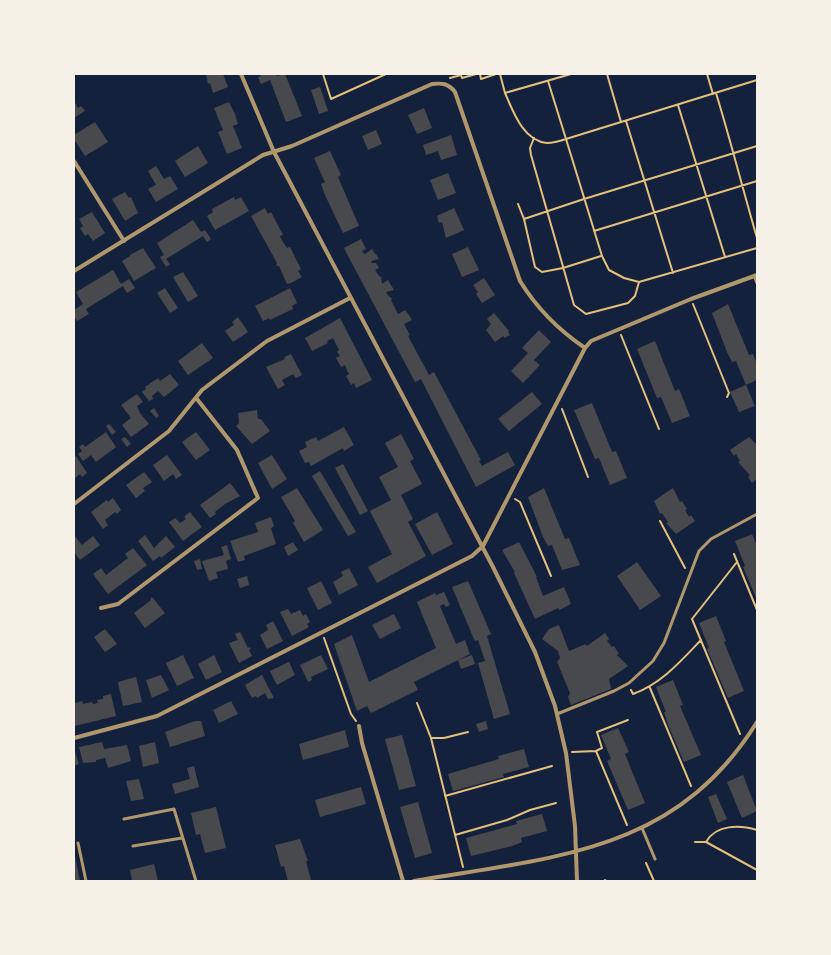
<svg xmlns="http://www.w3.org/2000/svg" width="831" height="955" font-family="Raleway,sans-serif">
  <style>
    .building { fill: #48494c }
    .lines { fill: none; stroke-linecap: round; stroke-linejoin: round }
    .path { stroke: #e5c07b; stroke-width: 2 }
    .service { stroke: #b1986c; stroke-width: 3 }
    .minor { stroke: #b1986c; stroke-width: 4 }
  </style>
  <rect width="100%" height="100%" fill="#14213d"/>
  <path class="building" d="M206,74H223L228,87L213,93L210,83L208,84Z
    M260,74H276L277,76L285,74L302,116L286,122L270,80L261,84L258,77L261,76Z
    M320,87L328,111L319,114L311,90Z
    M74,101L78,108L81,106L85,111L74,118Z
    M229,102L235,114L238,124L233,126L242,148L227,154L218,132L223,130L214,108Z
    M424,108L432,128L417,134L408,115Z
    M95,122L108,142L85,156L74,139V135Z
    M376,130L382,144L368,150L362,136Z
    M451,135L457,155L441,160L438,151L426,155L423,145Z
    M198,146L208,163L185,177L175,161Z
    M330,151L341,175L338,177L359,226L343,233L325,195L321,184L325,182L314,158Z
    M156,166L164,179L170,176L178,189L156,202L148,189L156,185L148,171Z
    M448,173L456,193L438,200L430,180Z
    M125,192L129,198L131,197L138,213L125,221L112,199Z
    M234,197L235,200L241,197L249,211L215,230L207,216L213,212L212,209Z
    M265,208L268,214L271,212L283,235L280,236L283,242L287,248L290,247L301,269L298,271L302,277L291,283L287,284L279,266H276L277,263L251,216Z
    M454,208L464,230L446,238L442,222L439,223L437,216Z
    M92,212L105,233L93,241L88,234L85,236L80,228L83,226L79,219Z
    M193,220L201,232L205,230L211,239L207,242L203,236L166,259L170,264L166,267L160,257L164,255L157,243Z
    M361,239L366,249L362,251L363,253L365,254L372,249L375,254H376L379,259L371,261L372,263H376L379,268L375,270L380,277L381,276L382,284L388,280L394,290L386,292L387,294L392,299L391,300L398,314L405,310L409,315L412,320L404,324L410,335L408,336L429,375L434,372L481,460L479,461L482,466L508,452L515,465L476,487L421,379L415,382L347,254L344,248Z
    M468,247L479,270L462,277L452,254Z
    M143,248L156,268L134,281L122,261L130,256V255Z
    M113,270L121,284L129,279L135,288L127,293L123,286L86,309L89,314L77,321L74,316V310L83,304L76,292Z
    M183,272L198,296L188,302L173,277Z
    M484,278L495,295L482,303L476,294L478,292L473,285Z
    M165,288L178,308L170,313L157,293Z
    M290,288L297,303L292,306L293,309L270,320L269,318L263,321L255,306Z
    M728,304L749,355L753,354L757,364V380L746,385L736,361L732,362L727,352L712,313Z
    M494,313L509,331L508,332L510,335L505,338L503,336L495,342L486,330L491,324L487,319Z
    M238,317L248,332L233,342L225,331L234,325L232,322Z
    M340,318L372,380L356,388L354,383L351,385L346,376L349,374L347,370L345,365L341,367L336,358L340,356L337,352L339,350L333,338L327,341L328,343L312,351L305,338Z
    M539,330L551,342L534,360L540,365L523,383L511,371L528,353L522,348Z
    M655,341L675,391L679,389L690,416L672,423L661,397L657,398L637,349Z
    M202,343L213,358L188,375L178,361Z
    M291,354L302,375L296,378L293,374L282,380L285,385L278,389L266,367L285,359L284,357Z
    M170,374L179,385L164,397L158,391L152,396L153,399L149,401L142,392L146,389L145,387L158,378L160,381Z
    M746,385L755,406L739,412L730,392Z
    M532,392L542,404L509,431L498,419Z
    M137,394L143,402L137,406L140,413L149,424L131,437L122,425L131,418L121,405Z
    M592,403L612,452L616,451L627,478L610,485L599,458L595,459L574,410Z
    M154,408L159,416L156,418L150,411Z
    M257,410L258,419H261L270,431L252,444L236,426L239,423L238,413Z
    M109,424L116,432L112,435L106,426Z
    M344,427L354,445L344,451L343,448L311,466L309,462L305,463L299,451L307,447L305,442L316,437L318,441Z
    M106,432L116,447L96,462L91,455L83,461L78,454L82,451L79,447L83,444L85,447Z
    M196,432L210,450L196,460L182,442Z
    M401,434L414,459L410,461L422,484L401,495L413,519L408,522L426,556L377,583L368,567L392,554L370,511L391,500L379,477L398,467L385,443Z
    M125,437L131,444L127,447L121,439Z
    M749,437L757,445V479L752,483L748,477L750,475L738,462L740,461L736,454L734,456L730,450Z
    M167,455L182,475L176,479L173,474L164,481L153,465Z
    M272,455L287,479L272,489L258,463Z
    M76,456L87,473L82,477L80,474L74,479V458Z
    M343,464L368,511L360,515L335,468Z
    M320,471L356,532L348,536L312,476Z
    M144,472L152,482L143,488L145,491L136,498L126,485Z
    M230,483L240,496L225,504L215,512L216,514L210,518L200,505Z
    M297,488L323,530L304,542L293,523L295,521L281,497Z
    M544,488L565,539L569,538L580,565L562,570L552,545L548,546L543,537L528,497Z
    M673,488L680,502L682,501L687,509L685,510L689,517L691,515L695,521L676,534L666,523L668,522L662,513L660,514L654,501Z
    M113,498L121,510L117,514L115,512L105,520L108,525L103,529L91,512L107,500L108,502Z
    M190,512L202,527L183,541L169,522L175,518L180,523L186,519L184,517Z
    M437,512L453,544L432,555L415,524Z
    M271,517L274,526L271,528L276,544L244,556L245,560L238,562L230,541L258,532L255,523Z
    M752,534L757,546V600L743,567L745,566L735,541Z
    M74,535L82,545L93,536L100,545L80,560L74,552Z
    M145,535L154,548L166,536L175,547L161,558L160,556L153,561L138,541Z
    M293,542L298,550L288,556L284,547Z
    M519,542L537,577H536L543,596L564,587L571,604L559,610L558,608L535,619L514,573L515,572L502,550Z
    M227,545L231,559L226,561L228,569L216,572L218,578L209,581L202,561L224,555L221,547Z
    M133,548L147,565L108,594L93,574L101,568L106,575L128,558L125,554Z
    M200,559L202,569L197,570L194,561Z
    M637,562L661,596L640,610L617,576Z
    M349,568L358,585L339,595L333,582L343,576L341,572Z
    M247,576L249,585L240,588L237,579Z
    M321,581L332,603L318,610L307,588Z
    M468,581L491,634L487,636L510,714L494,719L478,663L485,661L478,640L475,641L473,637L452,587Z
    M444,592L450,605L446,607L444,604L440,606L456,644L465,640L470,654L458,660L472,655L475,664L461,669L458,660L414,682L418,690L371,713L367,706L357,711L334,644L352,635L369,682L436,648L417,602L435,593L436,595Z
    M152,597L165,613L145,628L134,613L151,600L150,599Z
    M288,609L291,614L300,610L303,616L306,614L310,622L307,624L309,627L292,636L280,612Z
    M394,614L401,628L380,639L372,625Z
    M716,616L726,641L724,642L744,691L728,698L707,649L709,648L699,623Z
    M273,621L283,641L267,649L260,635L268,630L266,625Z
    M559,625L569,651L586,644L587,646L605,633L609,639L607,641L612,647L614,646L619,654L617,655L628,666L609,679L611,689L571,705L568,697L570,693L557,662L560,658L558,651L542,639L549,629Z
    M105,629L117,644L105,652L94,637Z
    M240,632L248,648L250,647L251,649L249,650L252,656L239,663L229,643L238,640L235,634Z
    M183,655L194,678L177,686L166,663Z
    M214,655L222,672L206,680L198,664Z
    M321,655L328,669L311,677L312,680L308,682L300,665Z
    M289,662L295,675L277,685L270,671Z
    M161,675L169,690L152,698L146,680Z
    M262,675L274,698L268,699L265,693L257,698L256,696L252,698L245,685Z
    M136,677L142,702L123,706L118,682Z
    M673,680L683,705L680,706L701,755L684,762L668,725L664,712H666L656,687Z
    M111,694L116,716L75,726V703L82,701L83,704L92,702L93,704L98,703L97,700L103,699V696Z
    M231,701L238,714L219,723L213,710Z
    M195,721H201L205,736L170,747L165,732Z
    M486,721L488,729L479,732L476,724Z
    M618,728L629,752L625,754L645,803L628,810L607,761L611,759L601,735Z
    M345,730L349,747L303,760L299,744Z
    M402,735L416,786L399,790L385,739Z
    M102,742L104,749L127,745L131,761L108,768L105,758L96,760V762L83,763L79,747Z
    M155,742L159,763L143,767L139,746Z
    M74,749L79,764L74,766Z
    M524,749L529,767L503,774L504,777L453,791L448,774L499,759L498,756Z
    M194,766L199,787L175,794L172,784L190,779L187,768Z
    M743,775L757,811L742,818L727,782Z
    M139,779L144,799L131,801L126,781Z
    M361,787L366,804L320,817L315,800Z
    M716,794L727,819L718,823L708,797Z
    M418,802L432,853L415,858L400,807Z
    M216,807L226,848L205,853L200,834L196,835L191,813Z
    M542,814L547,831L521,838L522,842L512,846L471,856L466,838L517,824L516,821Z
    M300,839L308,861H306L311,880L288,881L284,866L281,867L275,845Z
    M75,856L80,881H74Z
    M154,864L158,881H132L130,870Z"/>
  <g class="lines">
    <path class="path" d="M323,74L331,99L386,74
      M480,74L481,79L496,74
      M500,74L505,93L571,74
      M607,74L621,122
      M707,74L713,94
      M461,75L462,78L476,74
      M450,78L461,75
      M757,80L566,139L602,256L609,270L624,278L639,282L757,248
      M505,93C513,111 523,141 547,143C553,143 560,141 566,139L548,81
      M716,93C731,142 743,190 757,238
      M678,105L725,257
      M626,121L673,273
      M534,138L530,148L531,155L574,305L586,314L628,303L635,296L639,282
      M518,204L524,219
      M594,231L757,181
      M601,256L563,268L542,272L535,267L524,219L584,199L757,146
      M693,304L729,393L727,397
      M621,335L659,429
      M562,409L588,477
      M515,499L520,502L551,576
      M660,521L685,568
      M734,554L757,610
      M737,562L692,619L740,734
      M324,638L351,714L356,721
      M650,688L691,786
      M631,690L633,694C661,684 680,662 701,640
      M417,703L431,738L463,867
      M431,738H444L468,732
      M572,752L596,751
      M445,796L552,766
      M627,825L596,751L602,748L597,732L628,720
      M455,835L507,820L530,810L556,803
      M695,842H706L757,870
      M706,842C716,824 740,825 757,830
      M646,863L654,881
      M605,880L606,881"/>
    <path class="service" d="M557,714L614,691L629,683L653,661L664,643L699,551L711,539L757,514
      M124,819L174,809L196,881
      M642,828L655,859
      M78,843L86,881
      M133,846L182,838"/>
    <path class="minor" d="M241,74L274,152L493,567L535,652L555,706L566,753L575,826L577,881
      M74,161L124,241
      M74,271L263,155L292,146L432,84C442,83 448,83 455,92L520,281C536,307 560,331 585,348
      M755,276L757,282
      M74,504L169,431L202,390L267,341L350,298
      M101,608L118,604L258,498L237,450L197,399
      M359,726L362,743L403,881
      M74,738L157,716L472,556L483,546L585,348L591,341L691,299L757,275
      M414,881C552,857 675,854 757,722"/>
  </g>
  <rect width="831" height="955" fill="none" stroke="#f6f1e7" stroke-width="150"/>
</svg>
